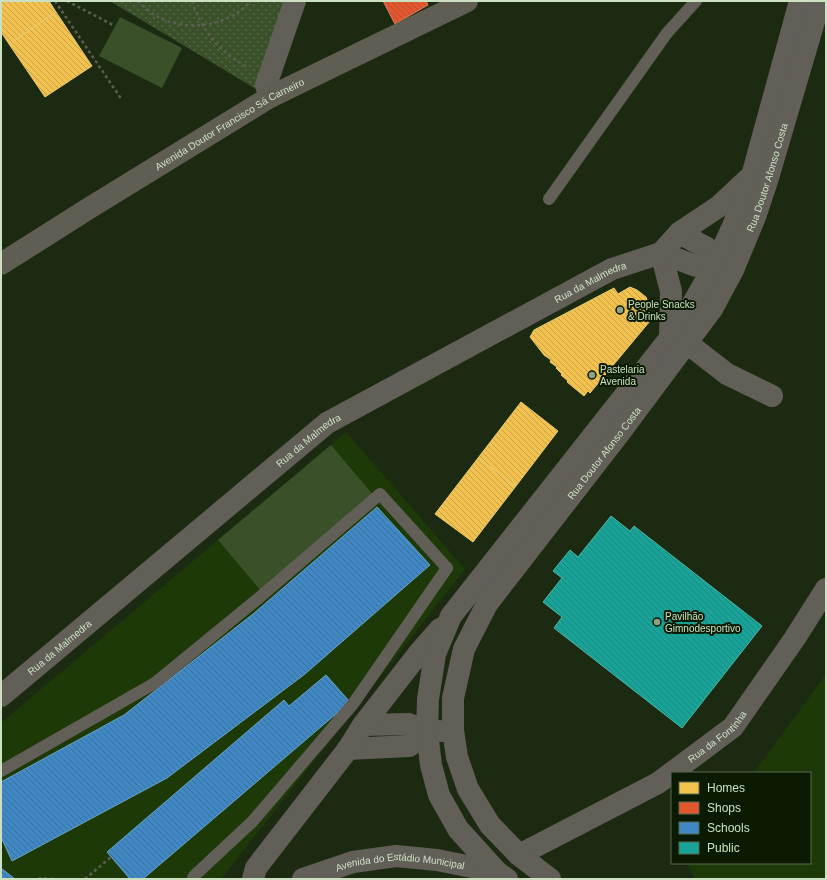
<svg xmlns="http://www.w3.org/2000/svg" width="827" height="880" font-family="Arial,sans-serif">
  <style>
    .built { fill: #1e3908 }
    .green { fill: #395029 }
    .park { fill: url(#park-dots) }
    .homes { fill: url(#homes-back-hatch); stroke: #e7cb70 }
    .shops { fill: url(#shops-back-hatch); stroke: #dd805a }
    .schools { fill: url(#schools-back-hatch); stroke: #69a3c4 }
    .public { fill: url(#public-back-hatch); stroke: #4db6a4 }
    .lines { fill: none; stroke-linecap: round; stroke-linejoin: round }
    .path { stroke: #5d5e53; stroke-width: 2.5; stroke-dasharray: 3 3; stroke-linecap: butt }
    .lane { stroke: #625e58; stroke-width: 12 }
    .street { stroke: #625e58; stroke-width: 22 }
    .primary { stroke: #605d53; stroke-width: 22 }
    .poi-dot { fill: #8ea184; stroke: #0b1a03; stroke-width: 1.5 }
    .labels { text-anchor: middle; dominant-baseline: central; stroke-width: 4; stroke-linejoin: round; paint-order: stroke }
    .street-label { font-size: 10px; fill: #cce1c1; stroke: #0b1a03 }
    .poi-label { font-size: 10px; fill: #cce1c1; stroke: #0b1a03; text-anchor: start }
  </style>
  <defs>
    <pattern id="park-dots" width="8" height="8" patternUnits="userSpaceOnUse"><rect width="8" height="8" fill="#395029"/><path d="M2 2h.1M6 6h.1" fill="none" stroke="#546946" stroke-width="1.8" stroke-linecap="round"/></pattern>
    <pattern id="homes-back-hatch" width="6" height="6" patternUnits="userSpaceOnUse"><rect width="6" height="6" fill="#f2c14e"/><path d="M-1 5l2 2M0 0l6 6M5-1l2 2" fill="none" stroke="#c5a249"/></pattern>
    <pattern id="shops-back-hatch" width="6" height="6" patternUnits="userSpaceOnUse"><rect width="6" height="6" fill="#e4572e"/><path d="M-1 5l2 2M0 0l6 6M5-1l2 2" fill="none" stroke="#b25132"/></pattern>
    <pattern id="schools-back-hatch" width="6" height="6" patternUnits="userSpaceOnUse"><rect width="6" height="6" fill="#3f88c5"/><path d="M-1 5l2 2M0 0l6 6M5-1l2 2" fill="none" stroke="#3e7094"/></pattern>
    <pattern id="public-back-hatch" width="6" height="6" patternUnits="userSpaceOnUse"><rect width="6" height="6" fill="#17a398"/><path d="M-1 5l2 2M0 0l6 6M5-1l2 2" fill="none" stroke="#22867c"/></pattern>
  </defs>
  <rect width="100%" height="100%" fill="#1c2a12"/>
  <path class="built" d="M346,432L465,569L221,879H1V723Z
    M826,674V879H695L688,866L690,863H810V773H754Z"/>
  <path class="green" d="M120,17L182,48L162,88L99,56Z
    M331,445L374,496L261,591L218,540Z"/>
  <path class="park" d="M110,1H285L256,89Z"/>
  <path class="homes" d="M1,1H49L56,12L9,44L1,32Z
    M56,12L92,66L45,97L9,44Z
    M630,287L637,290L646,297L650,309V321L590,393L588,391L584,396L567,382L568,381L561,375L562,374L556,368L557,367L550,362L551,360L544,355L530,337L534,330L614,288L618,294Z
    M521,402L558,431L516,486L478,458Z
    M478,458L516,486L473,542L435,514Z"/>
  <path class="shops" d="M383,1H426L428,5L395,24Z"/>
  <path class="schools" d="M377,507L430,565L305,674L167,778L12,861L1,837V782L124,715L253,614Z
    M326,675L350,702L143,879H130L107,852L284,700L289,706Z
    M1,868L15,879H1Z"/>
  <path class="public" d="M611,516L630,531L634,526L762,626L682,728L554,628L562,617L543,602L562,578L553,571L570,550L578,557Z"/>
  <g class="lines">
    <path class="path" d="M55,1L122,100
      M67,1L115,26
      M138,1C145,8 152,14 160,18C191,32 228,26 251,1
      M192,1C200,25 213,45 234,59C239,62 243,65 248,67
      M38,879L40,878L55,879
      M85,879L111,857"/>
    <path class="lane" d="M549,199L667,33L696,1
      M1,771L155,683L260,597L380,494L447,568L353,704L252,822L194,876L193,879"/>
    <g class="street">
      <path d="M270,97L266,85L295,1"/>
      <path d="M679,233L707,248L716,263"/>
      <path d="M661,253L671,291L670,338"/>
      <path d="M661,253L696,266L716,263L726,267"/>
      <path d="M687,343L727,374L772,396"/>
      <path id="s1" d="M1,696L327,423L612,269L661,253L679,233L718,207L748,179"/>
      <path d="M363,725L409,724L427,732L440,731"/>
      <path d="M348,749L409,746L427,732"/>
      <path id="s2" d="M519,855L658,783L733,727L795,638L826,589"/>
      <path d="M253,879L256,868L348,749L363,725L419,653L440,629"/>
      <path id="s3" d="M303,879L353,862L396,856L437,860L497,872"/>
      <path d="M507,879L497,872L458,829L439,795L431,765L427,732L428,699L435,654L451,616L670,338L692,305L716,263L733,226L752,176L800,1"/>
      <path id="s4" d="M550,879L519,855L490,825L468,789L457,757L453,730V698L464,649L487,604L618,435L712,309L733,270L755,217L768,178L820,1"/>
    </g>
    <path class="primary" id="s5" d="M1,264L91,207L270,97L467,1"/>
  </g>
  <g class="poi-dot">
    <circle cx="620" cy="310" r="4"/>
    <circle cx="592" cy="375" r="4"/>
    <circle cx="657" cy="622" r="4"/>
  </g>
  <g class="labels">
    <g class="street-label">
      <text stroke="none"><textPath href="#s5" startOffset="268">Avenida Doutor Francisco Sá Carneiro</textPath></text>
      <text stroke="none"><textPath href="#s4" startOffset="831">Rua Doutor Afonso Costa</textPath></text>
      <text stroke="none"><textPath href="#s1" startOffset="724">Rua da Malmedra</textPath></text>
      <text stroke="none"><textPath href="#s1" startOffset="400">Rua da Malmedra</textPath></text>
      <text stroke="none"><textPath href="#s4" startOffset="508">Rua Doutor Afonso Costa</textPath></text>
      <text stroke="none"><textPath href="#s1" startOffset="76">Rua da Malmedra</textPath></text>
      <text stroke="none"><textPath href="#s2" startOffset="232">Rua da Fontinha</textPath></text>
      <text stroke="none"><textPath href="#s3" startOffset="100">Avenida do Estádio Municipal</textPath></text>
    </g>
    <g class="poi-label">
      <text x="628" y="304">People Snacks<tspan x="628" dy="12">&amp; Drinks</tspan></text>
      <text x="600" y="369">Pastelaria<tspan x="600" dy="12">Avenida</tspan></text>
      <text x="665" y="616">Pavilhão<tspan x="665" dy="12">Gimnodesportivo</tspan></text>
    </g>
  </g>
  <rect width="827" height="880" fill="none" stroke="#cce1c1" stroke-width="4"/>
  <rect x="671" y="772" width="140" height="92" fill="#0b1a03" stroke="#586a4f"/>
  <rect x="679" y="782" width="20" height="12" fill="#f2c14e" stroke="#586a4f"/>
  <text x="707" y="792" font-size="12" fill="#cce1c1">Homes</text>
  <rect x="679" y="802" width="20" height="12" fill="#e4572e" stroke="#586a4f"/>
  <text x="707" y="812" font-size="12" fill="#cce1c1">Shops</text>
  <rect x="679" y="822" width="20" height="12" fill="#3f88c5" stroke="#586a4f"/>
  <text x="707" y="832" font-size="12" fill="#cce1c1">Schools</text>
  <rect x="679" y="842" width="20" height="12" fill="#17a398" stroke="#586a4f"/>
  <text x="707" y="852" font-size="12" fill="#cce1c1">Public</text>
</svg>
